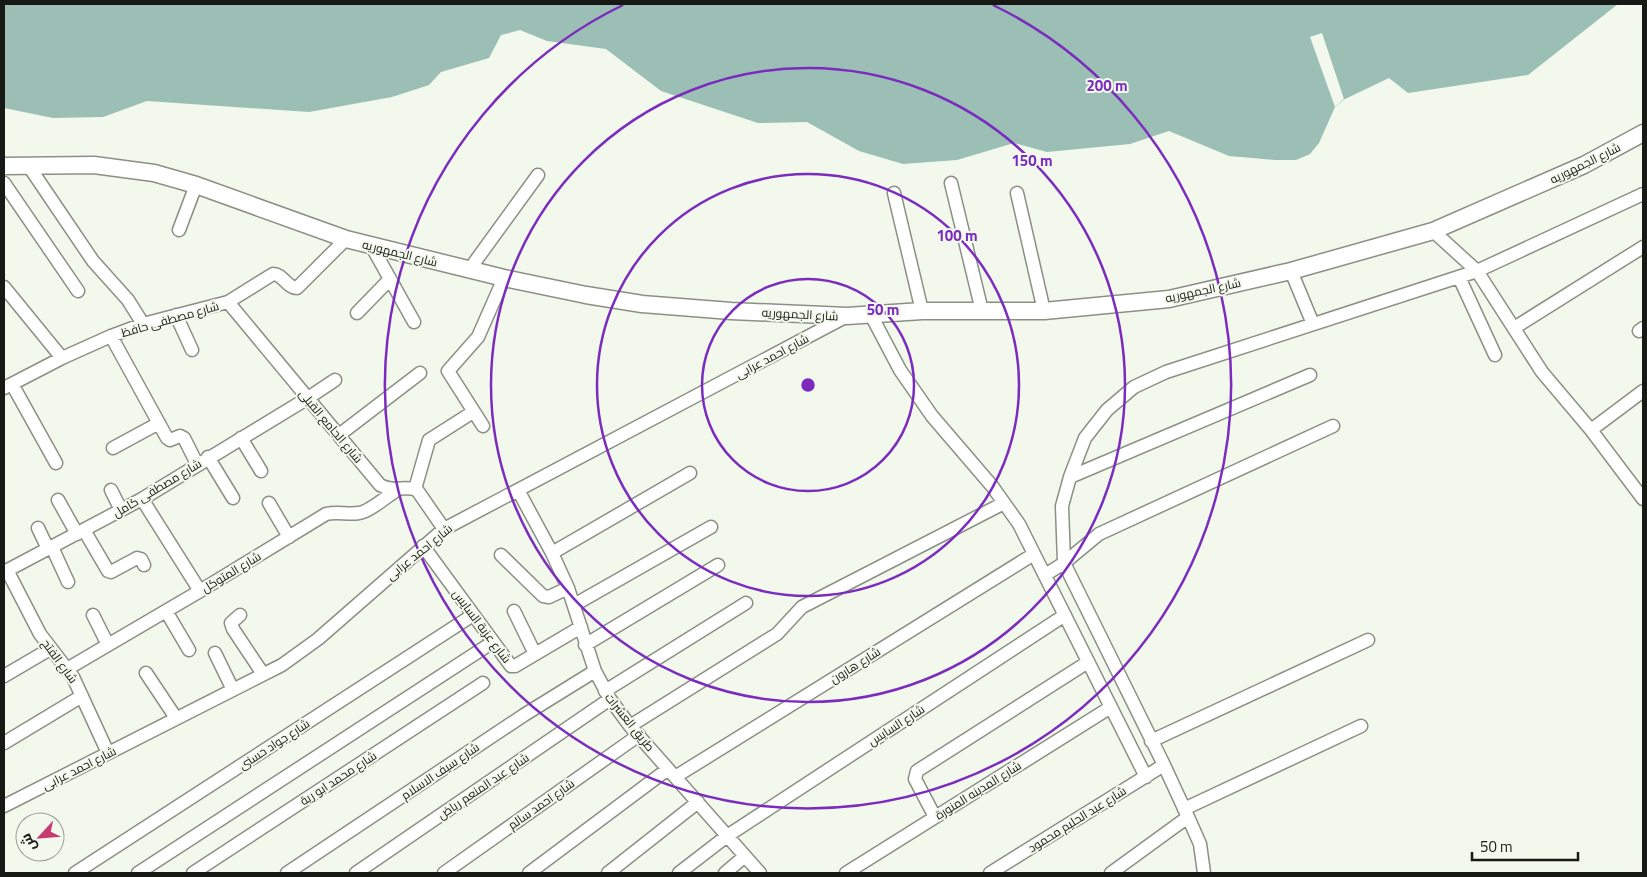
<svg xmlns="http://www.w3.org/2000/svg" width="1647" height="877" font-family="'Titillium Web',Cairo,sans-serif">
  <style>
    .water { fill: #9bbfb5 }
    .pier { fill: #f2f8eb }
    .lines { fill: none; stroke-linecap: round; stroke-linejoin: round }
    .minor-casing { stroke: #8b9085; stroke-width: 15 }
    .tertiary-casing { stroke: #8b9085; stroke-width: 19 }
    .minor { stroke: #fff; stroke-width: 12 }
    .tertiary { stroke: #fff; stroke-width: 16 }
    .ring { fill: none; stroke: #7b2cbf; stroke-width: 2.5 }
    .labels { text-anchor: middle; dominant-baseline: central; stroke-width: 4; stroke-linejoin: round; paint-order: stroke }
    .street-label { font-size: 12px; fill: #171915; stroke: #f2f8eb }
    .centre { fill: #7b2cbf; stroke: #f2f8eb; stroke-width: 2.5 }
    .ring-label { font-size: 15px; text-anchor: middle; font-weight: bold; fill: #7b2cbf; stroke: #f2f8eb; stroke-width: 4; stroke-linejoin: round; paint-order: stroke }
  </style>
  <rect width="100%" height="100%" fill="#f2f8eb"/>
  <path class="water" d="M4,4H1618L1528,75L1408,93L1389,78L1345,99L1335,107L1319,143L1310,154L1296,160H1275L1229,156L1169,131L1130,144L1047,152L1014,143L957,160L903,164L859,151L807,122L758,123L661,91L606,49L547,41L520,30L501,35L489,58L441,72L429,85L392,97L309,112L147,101L103,117L53,118L4,108Z"/>
  <path class="pier" d="M1322,33L1344,99L1335,107L1310,37Z"/>
  <g class="lines">
    <defs>
      <path id="minor" d="M28,165L93,261L128,300L143,324
        M4,183L78,291
        M951,183L982,311
        M894,193L922,311
        M1017,193L1044,311
        M179,230L196,185
        M1433,231L1477,271L1542,372L1591,430L1643,499
        M371,245L414,322
        M469,270L538,175
        M1291,271L1313,324
        M1459,277L1495,355
        M4,287L62,358
        M228,302L380,485C393,493 405,485 417,490L444,529
        M357,313L390,279
        M176,315L192,350
        M871,315L900,370L932,416L992,486L1019,524L1146,777
        M1514,328L1643,247
        M1639,331L1643,328
        M111,336L167,438L170,440L180,436L184,438L197,464
        M12,384L56,463
        M4,388L62,358L111,336L143,324L228,302L273,274C283,274 287,288 297,288L346,239
        M483,426L448,371L478,337L504,278
        M1591,430L1643,391
        M339,435L420,373
        M241,438L261,471
        M113,448L159,423
        M208,457L233,498
        M1070,477L1310,375
        M415,489L429,440L473,412
        M111,490L121,510
        M518,490L552,553L568,588L595,671L610,699L630,726L760,873
        M142,499L200,591
        M58,500L77,534
        M269,503L289,537
        M38,528L48,549
        M84,530L108,571L111,572L137,558L141,559L144,565
        M423,546L511,666H515L581,627
        M52,547L68,582
        M552,553L690,473
        M501,555L543,596L549,597L568,588
        M7,570L40,634L73,677L108,753
        M4,572L142,499L308,398L335,380
        M1045,575L1064,563L1099,534L1333,426
        M574,605L711,527
        M166,611L189,650
        M514,611L535,654
        M93,615L108,645
        M240,615L231,623L233,629L263,674
        M585,645L718,565
        M215,653L233,690
        M67,669L200,591L326,514C338,511 347,515 359,513C369,512 387,496 397,490
        M146,673L176,718
        M4,676L50,649
        M605,691L746,603
        M630,726L777,634L802,607L1004,503
        M1151,741L1368,640
        M4,743L82,696
        M675,777L1034,554
        M4,806L282,665L318,639L444,529L847,316
        M1184,809L1361,726
        M935,817L915,779L917,771L1088,662
        M75,873L473,615
        M138,873L493,642
        M193,873L483,683
        M287,873L524,715L595,671
        M356,873L610,699
        M444,873L639,735
        M529,873L668,769
        M608,873L698,802
        M679,873L727,836L1065,615
        M725,873L745,856
        M846,873L1111,707
        M990,873L1164,765
        M1111,873L1188,817
        M1204,873L1200,844L1188,817L1164,765L1064,563L1062,506L1070,477L1085,438L1107,410L1134,387L1166,372L1477,271L1643,194"/>
      <path id="tertiary" d="M4,166L94,165L154,173L196,185L346,239L504,278L586,295L642,304L731,311L847,316L922,311H1044L1169,299L1291,271L1433,231L1584,165L1643,133"/>
    </defs>
    <use href="#minor" class="minor-casing"/>
    <use href="#tertiary" class="tertiary-casing"/>
    <use href="#minor" class="minor"/>
    <use href="#tertiary" class="tertiary"/>
  </g>
  <g class="ring">
    <circle cx="808" cy="385" r="106"/>
    <circle cx="808" cy="385" r="211"/>
    <circle cx="808" cy="385" r="317"/>
    <path d="M993 5A423 423 0 1 1 623 5"/>
  </g>
  <g class="labels">
    <g class="street-label">
      <text transform="translate(1585 163) rotate(-26)">شارع الجمهوريه</text>
      <text transform="translate(400 253) rotate(14)">شارع الجمهوريه</text>
      <text transform="translate(1203 290) rotate(-12)">شارع الجمهوريه</text>
      <text transform="translate(800 314) rotate(3)">شارع الجمهوريه</text>
      <text transform="translate(170 319) rotate(-16)">شارع مصطفى حافظ</text>
      <text transform="translate(772 356) rotate(-28)">شارع احمد عرابى</text>
      <text transform="translate(331 426) rotate(50)">شارع الجامع القبلى</text>
      <text transform="translate(157 488) rotate(-31)">شارع مصطفى كامل</text>
      <text transform="translate(419 552) rotate(-39)">شارع احمد عرابى</text>
      <text transform="translate(231 572) rotate(-31)">شارع المتوكل</text>
      <text transform="translate(482 626) rotate(53)">شارع عزبة السايس</text>
      <text transform="translate(60 661) rotate(54)">شارع الفتح</text>
      <text transform="translate(855 665) rotate(-32)">شارع هارون</text>
      <text transform="translate(630 722) rotate(51)">طريق العشرات</text>
      <text transform="translate(896 725) rotate(-33)">شارع السايس</text>
      <text transform="translate(274 744) rotate(-33)">شارع جواد حسنى</text>
      <text transform="translate(79 768) rotate(-27)">شارع احمد عرابى</text>
      <text transform="translate(440 771) rotate(-34)">شارع سيف الاسلام</text>
      <text transform="translate(338 778) rotate(-33)">شارع محمد ابو رية</text>
      <text transform="translate(483 786) rotate(-34)">شارع عبد المنعم رياض</text>
      <text transform="translate(978 790) rotate(-32)">شارع المدينه المنورة</text>
      <text transform="translate(541 804) rotate(-35)">شارع احمد سالم</text>
      <text transform="translate(1077 819) rotate(-32)">شارع عبد الحليم محمود</text>
    </g>
  </g>
  <circle cx="808" cy="385" r="8" class="centre"/>
  <g class="ring-label">
    <text x="1107" y="91">200 m</text>
    <text x="1032" y="166">150 m</text>
    <text x="957" y="241">100 m</text>
    <text x="883" y="315">50 m</text>
  </g>
  <rect width="1647" height="877" fill="none" stroke="#171915" stroke-width="10"/>
  <g transform="translate(40 837) rotate(244)"><circle r="24" fill="#f2f8eb" stroke="#9a9f95"/>
  <path d="M0-4L9 19L0 12L-9 19Z" fill="#c53a6f"/>
  <text y="-8" font-size="14" font-weight="bold" text-anchor="middle" fill="#171915">ش</text>
  </g>
  <path d="M1472 852v8h106v-8" fill="none" stroke="#171915" stroke-width="2.5"/>
  <text x="1480" y="852" font-size="15" fill="#171915" stroke="#f2f8eb" stroke-width="4" paint-order="stroke">50 m</text>
</svg>
